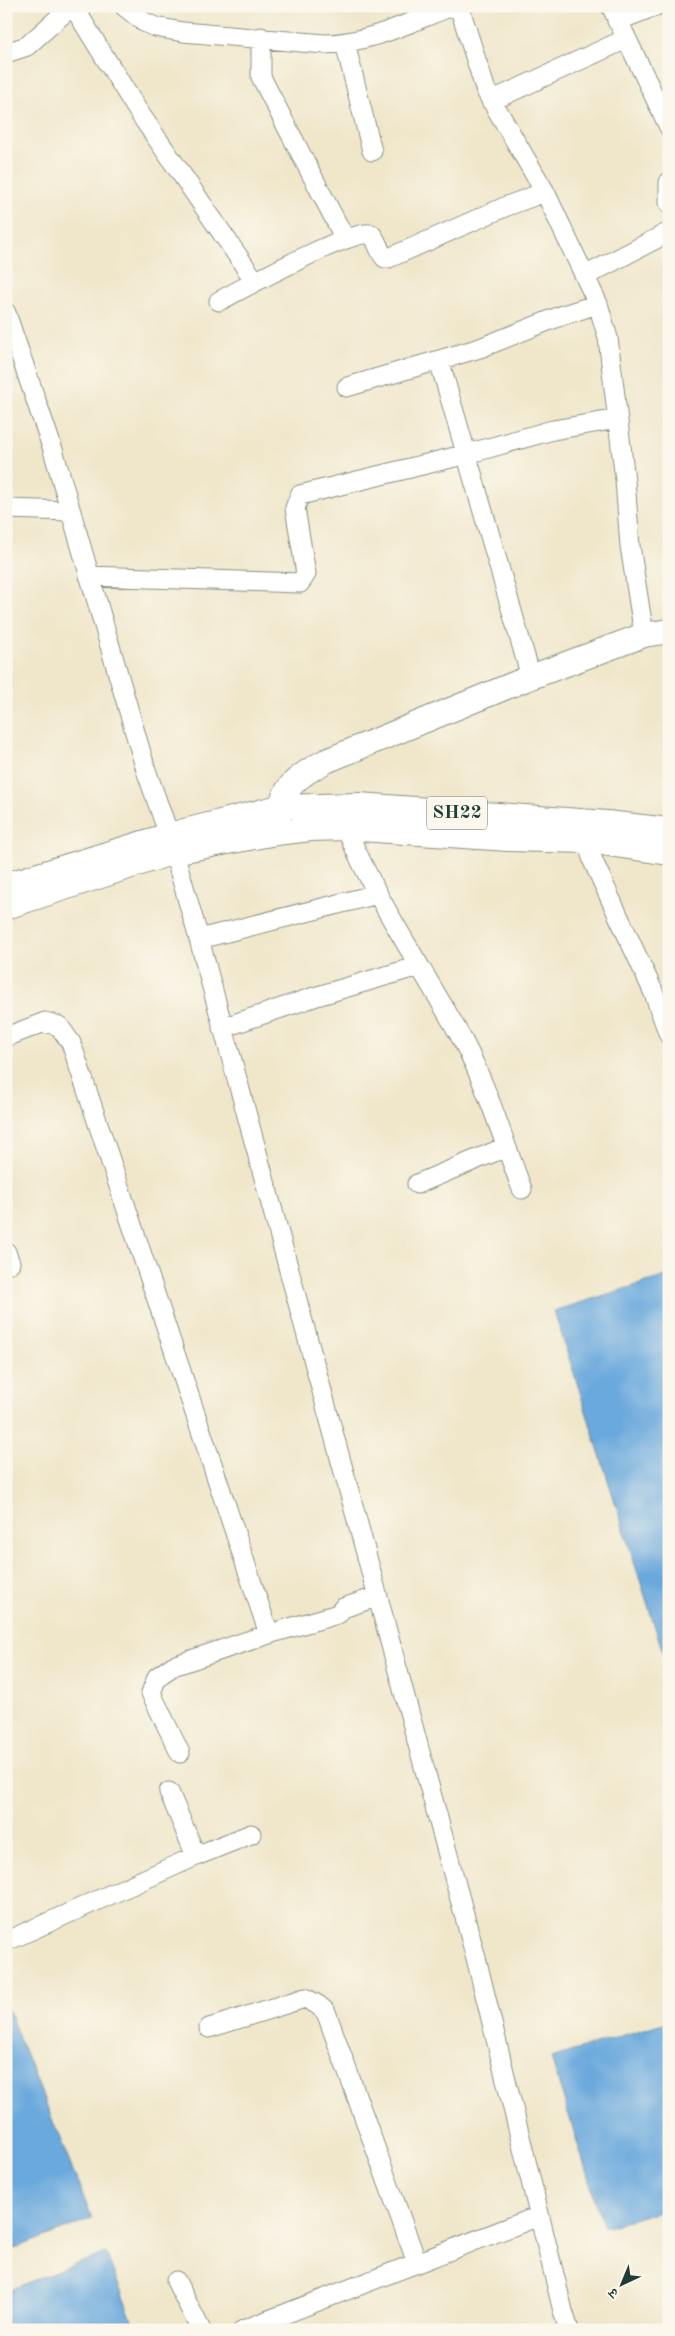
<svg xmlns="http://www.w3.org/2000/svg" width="675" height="2336" font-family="'Old Standard TT','Noto Serif Devanagari',serif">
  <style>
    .water { fill: #6ba9dd; stroke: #457388 }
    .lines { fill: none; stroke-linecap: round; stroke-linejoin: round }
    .minor-casing { stroke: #889280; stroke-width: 21 }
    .major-casing { stroke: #889280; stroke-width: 26 }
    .minor { stroke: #fff; stroke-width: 19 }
    .major { stroke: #fff; stroke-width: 24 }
    .labels { text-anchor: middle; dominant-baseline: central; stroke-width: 4.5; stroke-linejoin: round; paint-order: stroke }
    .shield { fill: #fbf7ec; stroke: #61756b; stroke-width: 1 }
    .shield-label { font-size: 19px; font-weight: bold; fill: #1f3d34 }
  </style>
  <rect width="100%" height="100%" fill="#fbf7ec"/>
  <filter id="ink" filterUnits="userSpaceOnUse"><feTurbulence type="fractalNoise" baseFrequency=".02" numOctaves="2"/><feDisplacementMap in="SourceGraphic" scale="10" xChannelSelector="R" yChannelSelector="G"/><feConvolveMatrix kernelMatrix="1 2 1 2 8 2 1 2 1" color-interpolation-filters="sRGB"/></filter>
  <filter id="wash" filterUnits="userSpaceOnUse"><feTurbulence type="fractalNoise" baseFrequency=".0096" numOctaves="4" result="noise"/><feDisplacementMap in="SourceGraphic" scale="20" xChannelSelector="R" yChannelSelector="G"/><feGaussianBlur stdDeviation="1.12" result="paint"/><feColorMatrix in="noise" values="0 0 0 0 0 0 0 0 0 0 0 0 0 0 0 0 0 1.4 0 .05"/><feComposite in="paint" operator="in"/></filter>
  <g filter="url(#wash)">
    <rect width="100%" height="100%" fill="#f0e7cb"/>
    <path class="water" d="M669,1275V1671L554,1311Z
      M6,2005L92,2218L6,2252Z
      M669,2021V2208L604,2228L551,2058Z
      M106,2253L136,2330H6V2291Z"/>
  </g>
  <g filter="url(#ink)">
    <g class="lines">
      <defs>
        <path id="minor" d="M73,6L138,111L255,281
          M124,6L144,22L155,27L183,32L325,44C370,43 410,22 452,6
          M459,6L486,91L545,192L598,304L608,338L612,371L625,480L630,546L644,635
          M611,6L669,127
          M617,21L656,6
          M261,37V77L345,239
          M345,43L372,151
          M6,53L27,46L72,6
          M491,101L626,39
          M669,182V203
          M585,276L669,232
          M219,301C244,288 348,230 371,234C378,240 378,251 385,258H389L507,206L545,192
          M6,313L53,450L146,770L169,835L199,939L476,1958L563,2311L569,2330
          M439,360L531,677
          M347,387L480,348L563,315L598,304
          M6,509L70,511
          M89,576L300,583L306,574L295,508L300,495L467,454L553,430L618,419
          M346,828C377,903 424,970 463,1041C488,1088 503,1140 522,1189
          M588,828L589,848L593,861L653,991L669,1035
          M199,939L378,894
          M222,1028L314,997L419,966
          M6,1037L45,1022L59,1026L71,1043L269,1634
          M417,1184L506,1147
          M6,1252L10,1263
          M180,1753L151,1693L157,1677L173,1666L269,1634L338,1614L343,1608L376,1597
          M169,1792L196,1856
          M6,1939L7,1941L196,1856L251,1834
          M209,2028L305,1998L318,2005L326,2012L417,2263
          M176,2281L201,2330
          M243,2330L539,2216"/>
        <path id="major" d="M277,821C282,787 297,776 326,761L531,677L644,635L669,631
          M6,885L169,835L279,807L359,805L607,823L669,830
          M6,907L174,852L276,833L311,829L346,828L508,839L588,841L669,853"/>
      </defs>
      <use href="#minor" class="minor-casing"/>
      <use href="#major" class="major-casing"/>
      <use href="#minor" class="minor"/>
      <use href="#major" class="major"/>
    </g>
  </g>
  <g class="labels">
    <rect class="shield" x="427" y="796.5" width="60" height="33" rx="4"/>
    <g class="shield-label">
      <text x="457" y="813">SH22</text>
    </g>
  </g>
  <rect width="675" height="2336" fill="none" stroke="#fbf7ec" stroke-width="25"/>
  <g transform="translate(622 2284) rotate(224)" stroke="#fbf7ec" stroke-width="4" paint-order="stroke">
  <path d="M0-4L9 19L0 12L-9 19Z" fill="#1f3d34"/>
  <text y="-8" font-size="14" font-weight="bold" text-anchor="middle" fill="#1f3d34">उ</text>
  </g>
</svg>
